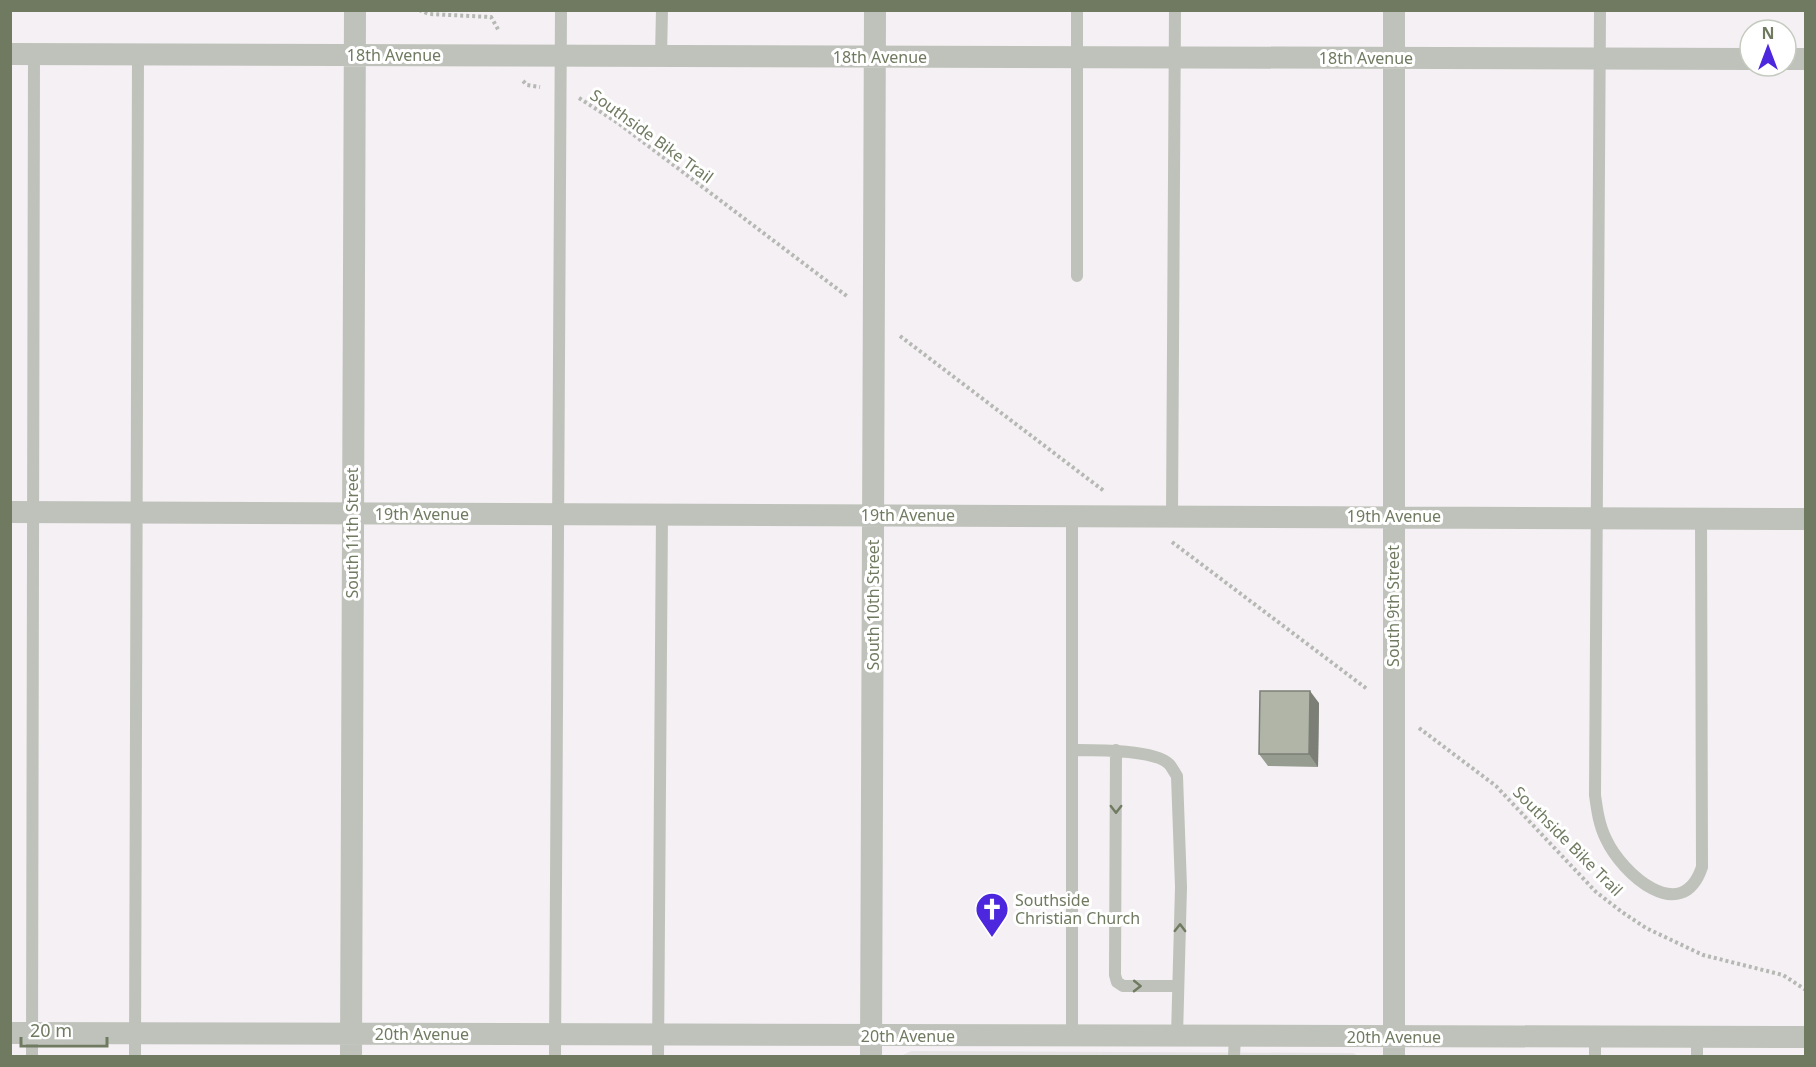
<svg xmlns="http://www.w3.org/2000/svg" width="1816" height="1067" font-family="'Noto Sans',sans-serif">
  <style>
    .built { fill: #e5e3e4 }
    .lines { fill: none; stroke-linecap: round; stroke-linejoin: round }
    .path { stroke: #b6b9b3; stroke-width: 4; stroke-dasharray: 3 3; stroke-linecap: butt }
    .service { stroke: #bfc2ba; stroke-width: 12 }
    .minor { stroke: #bfc2ba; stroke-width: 22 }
    .wall { fill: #979c90 }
    .shaded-wall { fill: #7b7f76 }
    .building { fill: #b0b5a8; stroke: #7b7f76; stroke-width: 1.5 }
    .oneway { stroke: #6f7a60 }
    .labels { text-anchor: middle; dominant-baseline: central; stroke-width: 6; stroke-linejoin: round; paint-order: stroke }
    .street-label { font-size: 16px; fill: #6f7a60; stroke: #fff }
    .poi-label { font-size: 16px; fill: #6f7a60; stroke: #fff; text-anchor: start }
  </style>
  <rect width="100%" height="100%" fill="#f4f0f4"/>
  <path class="built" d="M911,1051L1353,1053L1359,1056H901Z"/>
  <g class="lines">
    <path class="path" d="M419,10L429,14L491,17L499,31
      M523,81L527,85L540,87
      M579,98L618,123L848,297
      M900,336L1104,491
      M1172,542L1367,689
      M1419,728L1496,786L1596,892L1622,912L1646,928L1703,955L1783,975L1806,990"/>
    <path class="service" d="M1077,10V276
      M1600,10L1595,795C1597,810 1599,825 1606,839C1622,874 1682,927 1702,867L1701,518
      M661,56L662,10
      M1072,515V1036
      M1172,516L1175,10
      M1072,750C1093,750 1154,749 1169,764C1172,767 1174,772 1177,776L1181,887L1177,1036
      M1116,750L1115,975L1117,982L1123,986H1178
      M32,1056L34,54
      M135,1056L138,54
      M555,1056L561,10
      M658,1056L662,514
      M1234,1056L1235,1036
      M1595,1056V1037
      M1697,1056V1037"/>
    <path class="minor" d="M10,54L1750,59
      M1786,59H1806
      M10,512L1806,519
      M10,1033L1806,1037
      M351,1056L355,10
      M871,1056L875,10
      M1394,1056V10"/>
  </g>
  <path class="wall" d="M1319,703L1318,767L1268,766L1259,754Z"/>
  <path class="shaded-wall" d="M1310,691L1319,703L1318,767L1309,754Z"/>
  <path class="building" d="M1260,691H1310L1309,754H1259Z"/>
  <defs><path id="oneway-chevron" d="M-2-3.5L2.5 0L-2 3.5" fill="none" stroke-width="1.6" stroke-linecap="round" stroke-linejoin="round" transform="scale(1.5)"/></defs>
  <g class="oneway">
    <use href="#oneway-chevron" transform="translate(1116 809) rotate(90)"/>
    <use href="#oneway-chevron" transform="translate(1180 928) rotate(-89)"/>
    <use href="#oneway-chevron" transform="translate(1137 986) rotate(1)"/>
  </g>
  <defs>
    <symbol id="church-pin" viewBox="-11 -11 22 30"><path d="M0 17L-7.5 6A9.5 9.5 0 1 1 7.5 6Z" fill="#4c27dd" stroke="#fff"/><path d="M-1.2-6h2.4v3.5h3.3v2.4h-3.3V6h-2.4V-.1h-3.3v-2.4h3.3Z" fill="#fff"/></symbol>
  </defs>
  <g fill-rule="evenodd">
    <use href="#church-pin" x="973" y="890" width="38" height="52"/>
  </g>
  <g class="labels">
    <g class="street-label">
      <text x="394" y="55">18th Avenue</text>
      <text x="880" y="57">18th Avenue</text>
      <text x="1366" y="58">18th Avenue</text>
      <text transform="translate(652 136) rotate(36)">Southside Bike Trail</text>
      <text x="422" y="514">19th Avenue</text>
      <text x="908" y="515">19th Avenue</text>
      <text x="1394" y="516">19th Avenue</text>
      <text transform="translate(352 533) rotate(-90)">South 11th Street</text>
      <text transform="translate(873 605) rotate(-90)">South 10th Street</text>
      <text transform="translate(1393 606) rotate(-90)">South 9th Street</text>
      <text transform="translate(1568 841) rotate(45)">Southside Bike Trail</text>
      <text x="422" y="1034">20th Avenue</text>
      <text x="908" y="1036">20th Avenue</text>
      <text x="1394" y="1037">20th Avenue</text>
    </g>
    <g class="poi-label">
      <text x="1015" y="900">Southside<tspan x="1015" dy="18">Christian Church</tspan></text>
    </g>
  </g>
  <rect width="1816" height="1067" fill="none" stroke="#6f7a60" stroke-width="24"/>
  <g transform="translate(1768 48)"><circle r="28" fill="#ffffff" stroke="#c5cabf" stroke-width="1.5"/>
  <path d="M0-4.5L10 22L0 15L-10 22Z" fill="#4c27dd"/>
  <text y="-9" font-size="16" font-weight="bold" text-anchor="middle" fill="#6f7a60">N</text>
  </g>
  <path d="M21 1037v9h86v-9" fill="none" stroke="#6f7a60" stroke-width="3"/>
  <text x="30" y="1037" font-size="18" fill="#6f7a60" stroke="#ffffff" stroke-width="4.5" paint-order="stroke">20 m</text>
</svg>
